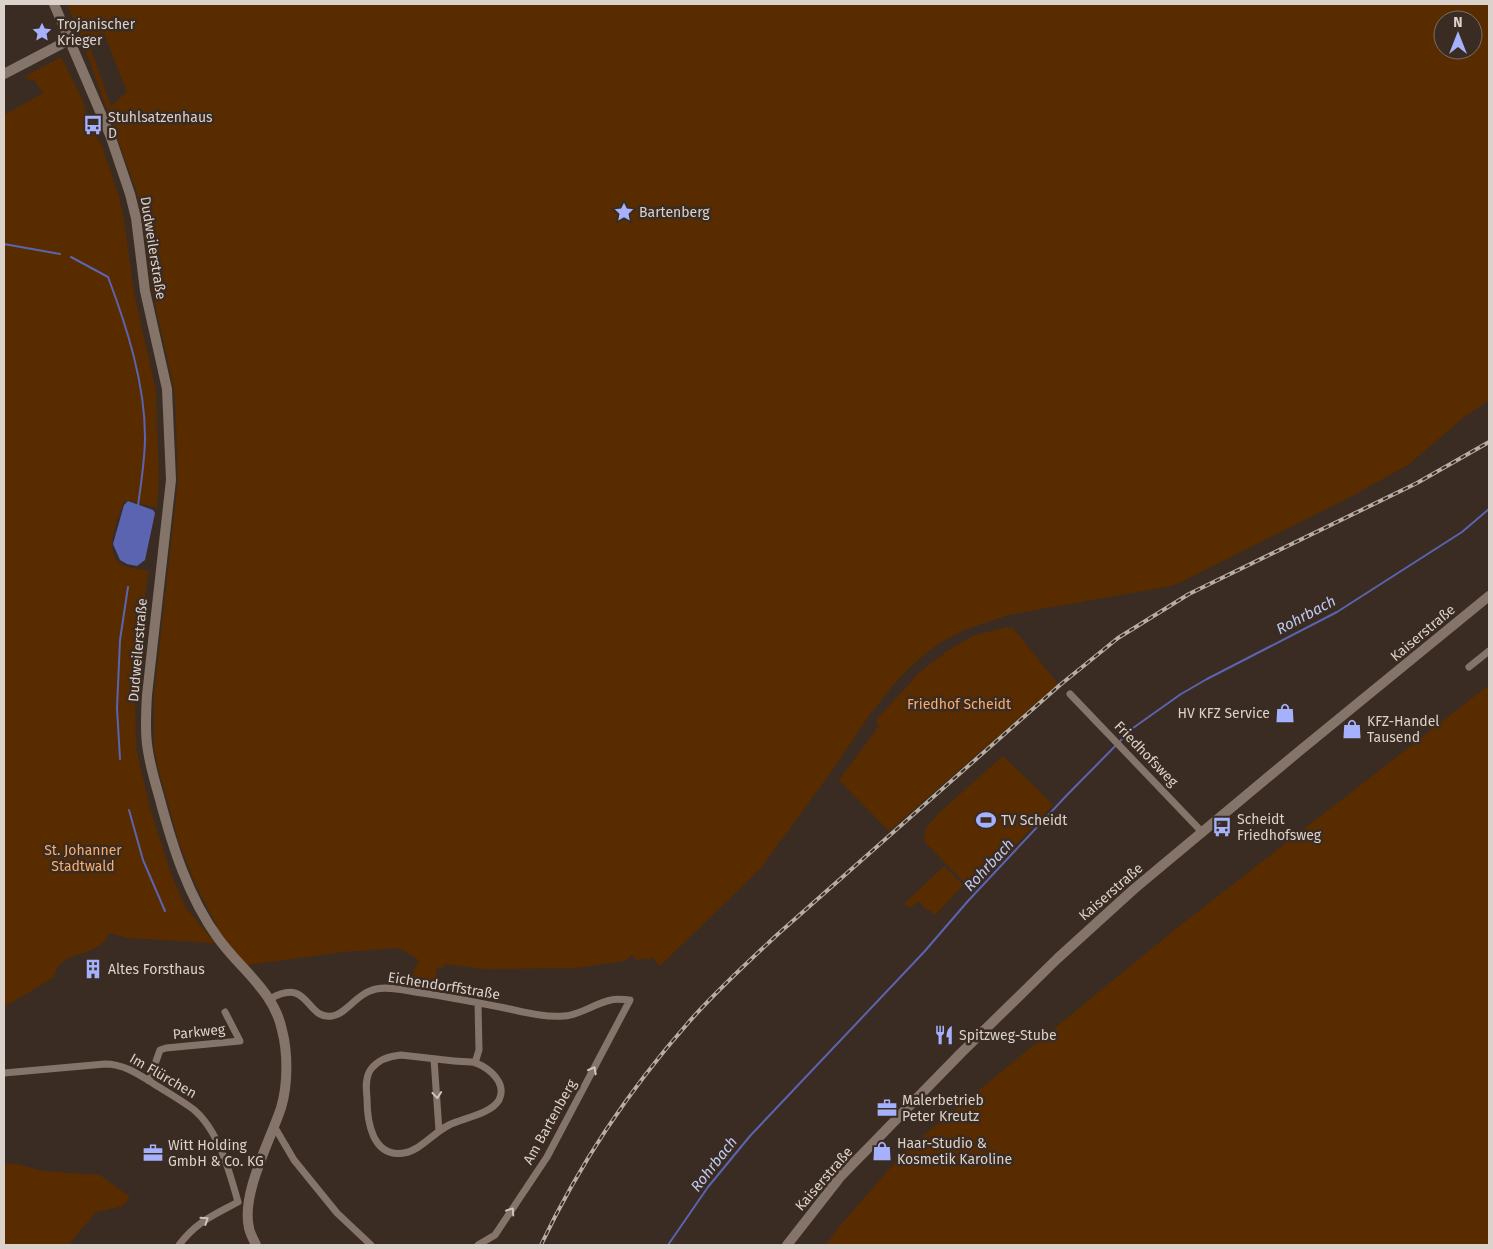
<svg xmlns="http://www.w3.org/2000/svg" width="1493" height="1249" font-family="'Fira Sans',sans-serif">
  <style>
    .green { fill: #592c00; fill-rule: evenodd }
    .water { fill: #5b64b0 }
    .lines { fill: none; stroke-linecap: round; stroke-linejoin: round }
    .stream { stroke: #5b64b0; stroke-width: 2 }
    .street { stroke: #847469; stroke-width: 7 }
    .secondary { stroke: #847469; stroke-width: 10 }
    .rail-casing { stroke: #b7ada5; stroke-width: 4 }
    .rail { stroke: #3a2c22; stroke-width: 2; stroke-dasharray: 5.5; stroke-linecap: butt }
    .oneway { stroke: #cec4bc }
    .labels { text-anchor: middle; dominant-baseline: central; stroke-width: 5; stroke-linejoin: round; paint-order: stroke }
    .poi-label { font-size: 14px; fill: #dbd2cb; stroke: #3a2c22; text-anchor: start }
    .street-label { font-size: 14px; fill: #dbd2cb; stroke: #3a2c22 }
    .park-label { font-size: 14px; fill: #f9ad6f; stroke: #3a2c22 }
    .water-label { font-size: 15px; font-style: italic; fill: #c0c9f3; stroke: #3a2c22 }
  </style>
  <rect width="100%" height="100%" fill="#3a2c22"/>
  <path class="green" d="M67,4H1489V400L1463,418L1408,465L1352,496L1183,581L1171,586L1008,615L969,628L952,636L935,646L912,665L893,685L868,717L836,765L760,869L660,966L652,957L649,960L648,958L637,960L632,955L624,961L575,968L485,969L445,964L444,968L437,967L434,989L412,985L414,970L419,960L403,950L397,948L343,952L247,965L224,940L195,883L179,842L157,764L154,745V696L178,481L176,415L174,389L152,289L142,217L137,192L80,35ZM1443,20H1473V50H1443ZM104,33L127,92L111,106L87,38Z
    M61,57L83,101L89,124L102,146L119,197L124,220L134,293L156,391L159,480L157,508L128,500L123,503C117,522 101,554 124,566C131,569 141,569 148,571L135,695L136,748L150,808L171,874L186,908L215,943L128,938L109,933C98,960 60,947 54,977L4,1007V115L43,93L35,81L24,77Z
    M1007,627L1009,629L1012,627L1058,684L889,831L839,780L879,726L876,720L915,678L914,677L939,657H942L944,653L973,636Z
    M1489,685V1245H826L838,1228L907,1149L1177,928Z
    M1003,756L1053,805L992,870L984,863L965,883L925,842L924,838L926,828L940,812Z
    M944,866L963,885L935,915L930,910H926L919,901L910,908L905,903Z
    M4,1164H16L43,1171L100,1175L130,1197L123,1206L96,1212L68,1245H4Z"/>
  <path class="water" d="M128,501L153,510L155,513L145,560L137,566L127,564L120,560L113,544L124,505Z"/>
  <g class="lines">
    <path class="stream" d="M4,244L60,254
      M71,257L108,277C127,327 145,384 145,437C145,460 141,483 138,506
      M120,759L117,708L120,640L128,587
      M129,810L143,860L165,911
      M668,1245L708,1187L750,1136L924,952L968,901L1067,795L1133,728L1181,694L1207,679L1337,612L1462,532L1489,509"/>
    <path class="street" d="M1469,667L1489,651
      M1070,694L1203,833
      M270,999C310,976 305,1020 332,1016C345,1015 357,993 376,989C391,986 407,991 422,993C448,997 474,1002 500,1007C521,1011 543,1018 564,1016C581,1015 595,1003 611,1000C617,998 624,1000 630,1000L547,1157L495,1235L478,1245
      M401,1055C419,1057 436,1059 454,1061C461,1062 470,1061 476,1063C491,1069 507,1084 499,1100C491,1114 463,1118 449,1125C433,1133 421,1150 404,1153C372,1158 367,1121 367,1098C366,1089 365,1077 371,1069C378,1060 390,1056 401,1055Z
      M434,1059L439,1131
      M475,1063L479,1050L478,1003
      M4,1073L105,1064C124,1064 138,1074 154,1084C167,1092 181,1100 193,1109C218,1129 230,1173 238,1202
      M149,1081L160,1050L166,1048L240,1041L225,1012
      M274,1126L294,1160L337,1213L371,1245
      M179,1245C196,1222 214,1215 238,1202"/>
    <path class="secondary" d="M54,4L110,135L130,194L136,218L145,291L167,389L171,480L147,695C146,712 145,728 147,744C149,762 154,779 159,796C172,845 188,897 218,938C240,969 274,991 282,1030C288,1053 288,1085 281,1108C270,1141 241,1194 249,1228C250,1234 254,1240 256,1245
      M4,74L69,40
      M787,1245L841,1176L961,1053L1058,958L1134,889L1297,753L1489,596"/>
    <defs>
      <path id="rail" d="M541,1245C579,1165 629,1090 688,1023C716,991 747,963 778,934L1060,685L1118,638L1189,594L1417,483L1489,442"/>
    </defs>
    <use href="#rail" class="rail-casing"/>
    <use href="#rail" class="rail"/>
  </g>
  <defs><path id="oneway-chevron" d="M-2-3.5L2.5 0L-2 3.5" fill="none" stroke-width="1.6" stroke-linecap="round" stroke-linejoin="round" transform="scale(1.25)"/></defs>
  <g class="oneway">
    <use href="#oneway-chevron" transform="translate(593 1070) rotate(-62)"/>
    <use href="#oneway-chevron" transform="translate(437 1095) rotate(85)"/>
    <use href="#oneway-chevron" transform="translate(511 1211) rotate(-56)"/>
    <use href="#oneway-chevron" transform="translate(205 1220) rotate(-34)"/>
  </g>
  <defs>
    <symbol id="sight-bare" viewBox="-9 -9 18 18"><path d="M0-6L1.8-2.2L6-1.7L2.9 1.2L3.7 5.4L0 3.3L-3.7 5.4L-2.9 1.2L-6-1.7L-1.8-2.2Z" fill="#a5b1fc" stroke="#3a2c22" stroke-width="2.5" paint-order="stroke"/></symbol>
    <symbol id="bus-bare" viewBox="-9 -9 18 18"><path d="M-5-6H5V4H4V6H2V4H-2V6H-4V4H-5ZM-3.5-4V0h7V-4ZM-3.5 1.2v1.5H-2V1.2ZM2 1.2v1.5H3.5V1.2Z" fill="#a5b1fc" stroke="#3a2c22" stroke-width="2.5" paint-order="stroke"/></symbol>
    <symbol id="shop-bare" viewBox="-9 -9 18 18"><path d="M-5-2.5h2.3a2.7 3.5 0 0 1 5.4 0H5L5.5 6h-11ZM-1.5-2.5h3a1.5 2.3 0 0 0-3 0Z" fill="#a5b1fc" stroke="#3a2c22" stroke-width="2.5" paint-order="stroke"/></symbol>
    <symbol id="stadium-bare" viewBox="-9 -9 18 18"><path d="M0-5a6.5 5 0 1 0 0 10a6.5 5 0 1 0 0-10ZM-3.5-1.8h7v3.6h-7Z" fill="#a5b1fc" stroke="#3a2c22" stroke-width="2.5" paint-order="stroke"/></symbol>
    <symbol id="building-bare" viewBox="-9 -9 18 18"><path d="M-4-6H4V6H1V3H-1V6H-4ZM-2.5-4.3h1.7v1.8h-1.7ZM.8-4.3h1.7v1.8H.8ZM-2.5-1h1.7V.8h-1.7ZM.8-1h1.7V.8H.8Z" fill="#a5b1fc" stroke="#3a2c22" stroke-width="2.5" paint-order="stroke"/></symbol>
    <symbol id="restaurant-bare" viewBox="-9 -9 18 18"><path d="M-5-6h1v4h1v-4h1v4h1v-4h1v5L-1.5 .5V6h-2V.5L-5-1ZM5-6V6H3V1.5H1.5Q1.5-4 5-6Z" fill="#a5b1fc" stroke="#3a2c22" stroke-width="2.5" paint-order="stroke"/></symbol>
    <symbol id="office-bare" viewBox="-9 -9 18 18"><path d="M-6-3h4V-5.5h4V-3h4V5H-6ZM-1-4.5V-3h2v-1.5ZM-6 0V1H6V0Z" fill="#a5b1fc" stroke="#3a2c22" stroke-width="2.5" paint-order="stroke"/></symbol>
  </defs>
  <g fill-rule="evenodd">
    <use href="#sight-bare" x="28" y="18" width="28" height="28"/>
    <use href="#bus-bare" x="79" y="111" width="28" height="28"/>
    <use href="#sight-bare" x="610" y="198" width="28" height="28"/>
    <use href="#shop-bare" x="1271" y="699" width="28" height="28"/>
    <use href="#shop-bare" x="1338" y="715" width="28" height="28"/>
    <use href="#stadium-bare" x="972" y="806" width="28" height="28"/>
    <use href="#bus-bare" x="1208" y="813" width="28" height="28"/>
    <use href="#building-bare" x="79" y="955" width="28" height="28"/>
    <use href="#restaurant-bare" x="930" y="1021" width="28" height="28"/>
    <use href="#office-bare" x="873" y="1094" width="28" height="28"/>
    <use href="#shop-bare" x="868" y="1137" width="28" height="28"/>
    <use href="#office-bare" x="139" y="1139" width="28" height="28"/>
  </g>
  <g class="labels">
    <g class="poi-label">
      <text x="57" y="24">Trojanischer<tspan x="57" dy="16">Krieger</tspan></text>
      <text x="108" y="117">Stuhlsatzenhaus<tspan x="108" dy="16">D</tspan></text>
      <text x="639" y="212">Bartenberg</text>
      <text x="1270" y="713" text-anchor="end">HV KFZ Service</text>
      <text x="1367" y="721">KFZ-Handel<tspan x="1367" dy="16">Tausend</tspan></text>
      <text x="1237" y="819">Scheidt<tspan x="1237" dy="16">Friedhofsweg</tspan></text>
      <text x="1001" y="820">TV Scheidt</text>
      <text x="108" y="969">Altes Forsthaus</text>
      <text x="959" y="1035">Spitzweg-Stube</text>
      <text x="902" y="1100">Malerbetrieb<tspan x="902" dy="16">Peter Kreutz</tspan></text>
      <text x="897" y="1143">Haar-Studio &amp;<tspan x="897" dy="16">Kosmetik Karoline</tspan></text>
      <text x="168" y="1145">Witt Holding<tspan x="168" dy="16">GmbH &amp; Co. KG</tspan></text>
    </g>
    <g class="street-label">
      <text transform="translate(153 248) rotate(81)">Dudweilerstraße</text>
      <text transform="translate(1423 633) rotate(-40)">Kaiserstraße</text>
      <text transform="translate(138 650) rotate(-85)">Dudweilerstraße</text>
      <text transform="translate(1146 754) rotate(46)">Friedhofsweg</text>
      <text transform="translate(1111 892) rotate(-41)">Kaiserstraße</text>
      <text transform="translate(444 986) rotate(9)">Eichendorffstraße</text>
      <text transform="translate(199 1032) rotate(-6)">Parkweg</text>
      <text transform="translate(163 1076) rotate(30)">Im Flürchen</text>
      <text transform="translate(550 1122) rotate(-61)">Am Bartenberg</text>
      <text transform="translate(824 1179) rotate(-49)">Kaiserstraße</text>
    </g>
    <g class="park-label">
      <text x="959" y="704">Friedhof Scheidt</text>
      <text x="83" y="850">St. Johanner<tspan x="83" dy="16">Stadtwald</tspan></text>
    </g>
    <g class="water-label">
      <text transform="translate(1306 615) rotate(-28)">Rohrbach</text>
      <text transform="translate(989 865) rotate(-47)">Rohrbach</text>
      <text transform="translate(714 1164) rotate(-52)">Rohrbach</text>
    </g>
  </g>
  <rect width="1493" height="1249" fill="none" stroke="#dbd2cb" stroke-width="10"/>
  <g transform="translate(1458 35)"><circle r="24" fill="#3a2c22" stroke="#7a6e66"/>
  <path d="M0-4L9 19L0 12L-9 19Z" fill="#a5b1fc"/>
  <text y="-8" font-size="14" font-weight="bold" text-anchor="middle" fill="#dbd2cb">N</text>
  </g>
</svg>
